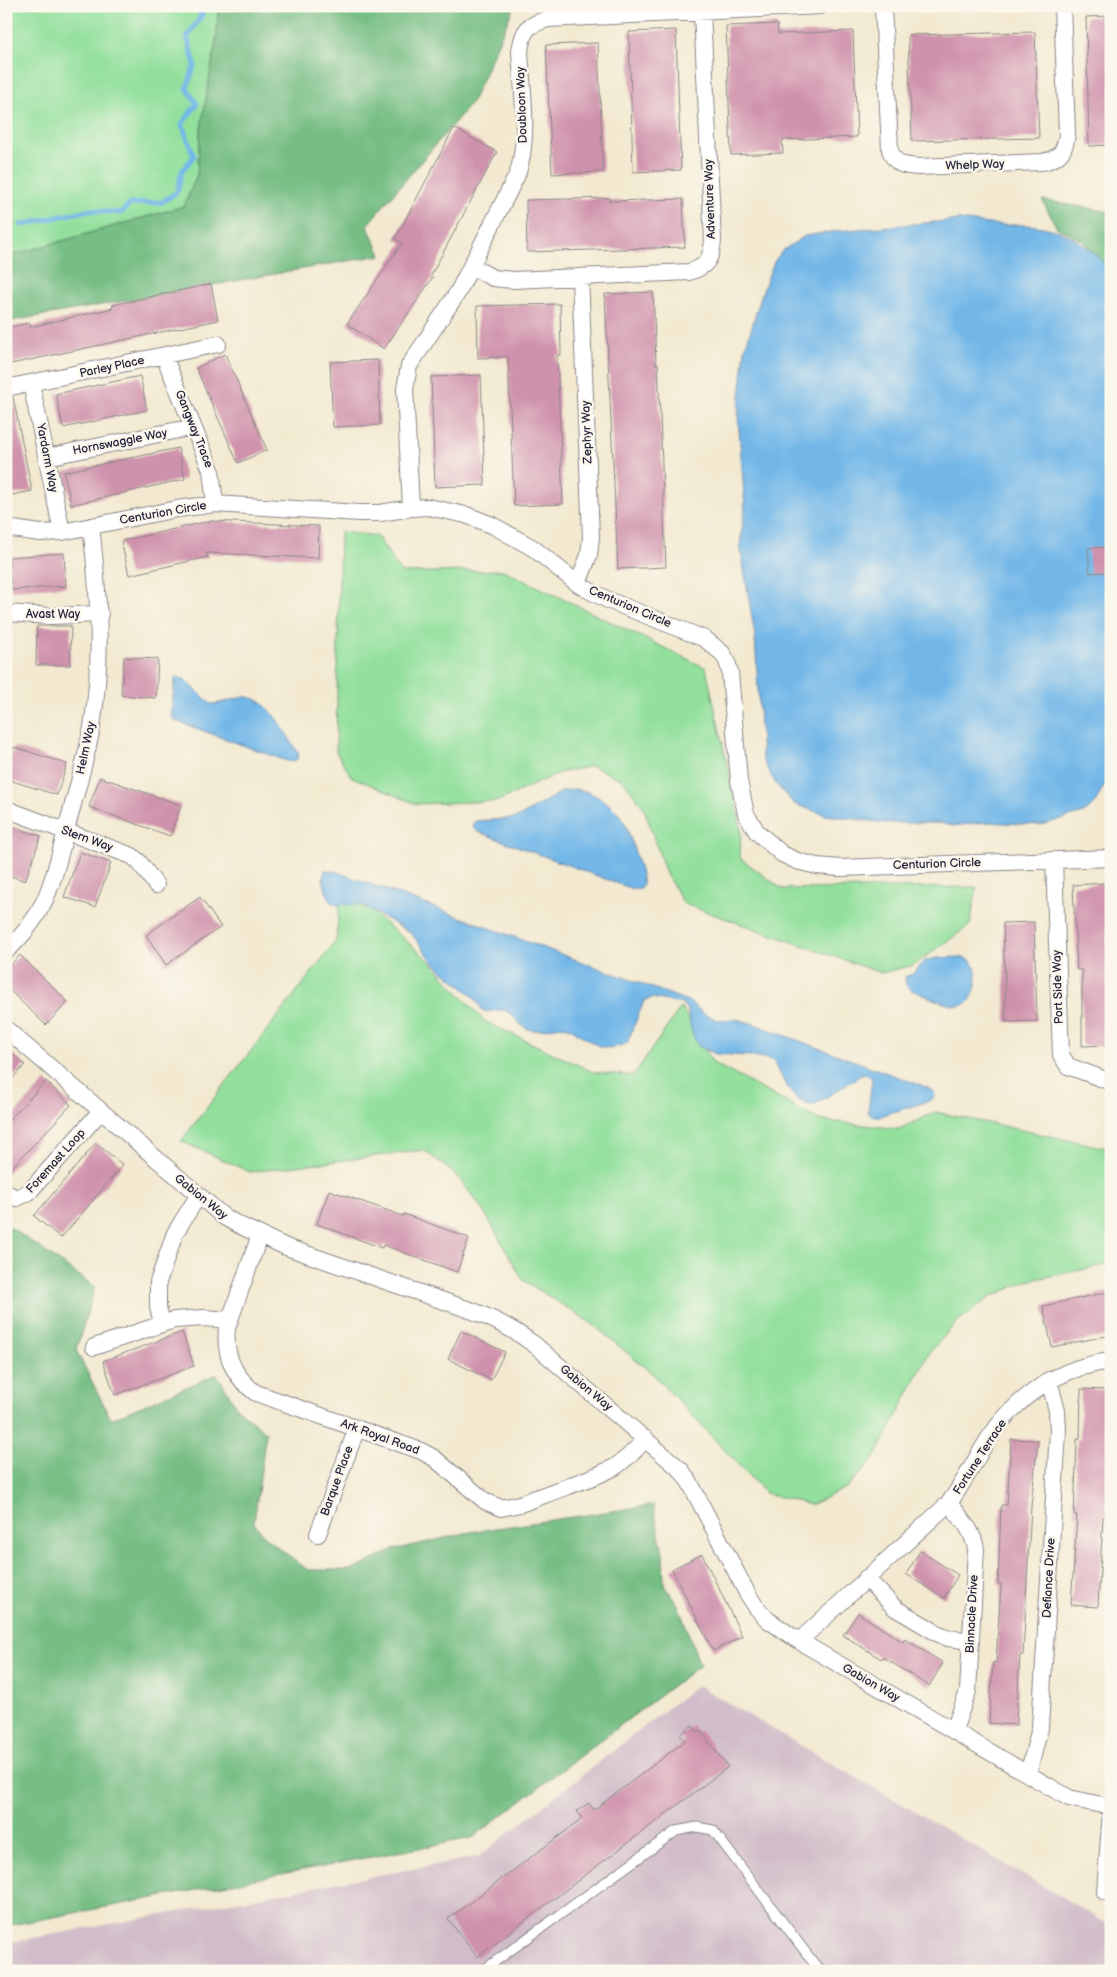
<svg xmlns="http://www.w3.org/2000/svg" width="1117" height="1977" font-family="'Balsamiq Sans',sans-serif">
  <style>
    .industrial { fill: #d1bdc9 }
    .green { fill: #93e09d; stroke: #5a816c }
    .forest { fill: #76be84; stroke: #4c7060 }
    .water { fill: #72b7e8; stroke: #4a6c92 }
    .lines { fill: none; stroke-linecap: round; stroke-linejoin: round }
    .stream { stroke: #72b7e8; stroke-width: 5 }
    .building { fill: #cf92ac }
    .lane-casing { stroke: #8a8686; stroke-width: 11 }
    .street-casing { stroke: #8a8686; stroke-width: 18 }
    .lane { stroke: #fff; stroke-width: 9 }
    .street { stroke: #fff; stroke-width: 16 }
    .labels { text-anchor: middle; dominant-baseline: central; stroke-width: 5; stroke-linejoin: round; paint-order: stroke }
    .street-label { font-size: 12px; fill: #22223b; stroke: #fbf7ec }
  </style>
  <rect width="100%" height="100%" fill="#fbf7ec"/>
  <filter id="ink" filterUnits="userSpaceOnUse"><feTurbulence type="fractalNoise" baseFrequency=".02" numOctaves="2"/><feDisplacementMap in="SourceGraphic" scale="10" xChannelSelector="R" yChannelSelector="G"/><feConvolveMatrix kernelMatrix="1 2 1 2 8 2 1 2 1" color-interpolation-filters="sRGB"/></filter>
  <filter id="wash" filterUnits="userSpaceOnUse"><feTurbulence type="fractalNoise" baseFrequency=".0096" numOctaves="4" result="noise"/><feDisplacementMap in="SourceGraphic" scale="20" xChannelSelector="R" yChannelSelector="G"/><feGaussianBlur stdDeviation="1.12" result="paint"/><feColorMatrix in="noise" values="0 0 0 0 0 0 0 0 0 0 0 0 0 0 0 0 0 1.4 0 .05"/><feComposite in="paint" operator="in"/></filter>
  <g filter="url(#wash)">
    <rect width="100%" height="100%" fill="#f2e9d0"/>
    <path class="industrial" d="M697,1685L1111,1926V1971H6V1943L478,1857Z"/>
    <path class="green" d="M6,6H218L217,35L200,134L197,175L184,206L6,257Z
      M340,532L377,536L401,573L503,570L706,668L741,827L740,858L782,889L977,887L970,925L914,965L881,973L684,904L666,874L644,808L623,780L592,766L559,773L498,801L416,804L352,777L336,752Z
      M340,897L370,910L431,962L484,1021L593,1072L633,1076L681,1007L713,1063L819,1120L899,1129L936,1112L1111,1149V1264L1026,1281L989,1298L957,1322L929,1353L875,1458L847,1487L811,1505L765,1493L653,1374L591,1323L523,1280L482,1208L456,1175L424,1150L250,1172L181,1141L336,941Z"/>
    <path class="forest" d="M218,6H513V9L472,102L367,225L381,255L6,322V257L184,206L197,175L200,134L217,35Z
      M1042,200L1111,212V269L1080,239L1057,228Z
      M6,1224L95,1287L76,1350L111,1419L217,1374L237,1408L266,1432L254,1523L266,1538L308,1570H353L393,1550L470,1532L653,1505L663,1553L664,1584L678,1605L700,1665L472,1838L6,1926Z"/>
    <path class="water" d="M959,220C976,222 995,226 1013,225C1058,224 1082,238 1111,271V752L1109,776L1094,805L1084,813L1041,825L986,822L953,826L939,823H886L826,815L794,804L776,784L762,759L755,636L740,545L745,508L738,416L745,349L763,290L774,262L782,251L805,236L837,231Z
      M178,677L186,681L211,704C223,704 234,698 245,697C269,696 287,737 299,754L297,759L293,762L284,760L176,721L171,716L175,679Z
      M575,789C592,791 611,803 621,817C628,825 641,872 643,884L640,888L633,889L627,887L476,831L473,827V823L476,821L517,818L563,791Z
      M325,870L334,871L373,885L688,1001L704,1014L718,1020L736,1019L751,1023L928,1088L934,1092L935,1097L929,1101L880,1116H871L868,1111L872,1079L867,1074L861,1075L814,1105C791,1105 783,1077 773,1060L753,1056L716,1054L698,1046L692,1033L687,1010L683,1004L652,998L644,1001L627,1043C603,1053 598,1046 578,1033C575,1031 571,1028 568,1027C557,1024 545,1031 533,1030C520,1030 516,1015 506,1011C498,1008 491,1013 483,1011L474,997L434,963L411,933L360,904L337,905L331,902L326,891L323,878Z
      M937,958C946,958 964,955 971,961C981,970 977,1001 963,1005C951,1009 923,994 911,990L906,985L905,977L913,974L924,961Z"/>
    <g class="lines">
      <path class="stream" d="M21,225L89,210L121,213L130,204L162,202L177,192L182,171L194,156L182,124L197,104L187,88L195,64L187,37L202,15L194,6"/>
    </g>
    <g id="blocks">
      <path class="building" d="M1111,16V145L1089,146L1086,17Z
        M777,24L778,34L853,31L857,137L782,140L783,153L731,155L726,26Z
        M676,30L681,170L633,172L629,32Z
        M1035,32L1039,138L912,141L908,35Z
        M598,43L603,172L552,174L546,45Z
        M454,128L497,152L431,275L433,277L384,349L347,324L402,243L395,239Z
        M609,198V201L683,199L685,247L527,252L526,200Z
        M211,284L218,320L6,365V328L30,323V327L113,308L112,305Z
        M653,292L656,364H658L666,567L618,569L605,294Z
        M560,304L561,355H557L563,504L514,506L508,357L478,358L477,306Z
        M225,354L267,450L238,463L196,368Z
        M378,360L380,425L333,427L330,362Z
        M481,375L485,485L435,487L431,377Z
        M140,376L147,410L63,428L56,394Z
        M13,397L32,491L6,496V398Z
        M178,448L185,479L71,505L64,472Z
        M210,521L319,526L318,558L207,553L208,557L129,575L121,541Z
        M1108,547L1110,572L1090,573L1088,548Z
        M64,553L66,586L11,590L9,557Z
        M37,626H71L70,665H36Z
        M124,657L158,659L156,698L121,695Z
        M14,747L67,764L57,795L6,779V772Z
        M100,777L181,805L170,836L89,807Z
        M10,826L41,836L25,881L6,874V835Z
        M80,852L111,863L95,907L64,897Z
        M1105,883L1109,979H1111V1045L1082,1046V970H1077L1073,885Z
        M200,897L221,927L166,965L146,935Z
        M1034,922L1037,1021L1006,1022L1003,923Z
        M20,955L68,1002L46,1025L6,987V970Z
        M6,1048L25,1065L6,1085Z
        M46,1081L71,1105L6,1174V1123Z
        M96,1143L123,1165L61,1238L34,1216Z
        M329,1190L403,1216L404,1214L469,1238L457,1272L383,1245L382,1248L317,1224Z
        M1108,1292L1111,1307V1335L1052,1347L1043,1306Z
        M461,1331L505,1352L491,1380L448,1359Z
        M182,1332L194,1366L115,1395L103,1361Z
        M1081,1389L1111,1390V1441L1107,1517H1103L1098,1607L1071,1605L1077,1515H1074L1077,1439H1080Z
        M1011,1439L1038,1440L1031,1506L1023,1655H1020L1016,1725L989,1723L993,1662L996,1663L1001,1584H998L1001,1505H1007Z
        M920,1551L958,1575L944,1598L906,1574Z
        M702,1554L742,1636L713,1651L672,1569Z
        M858,1613L903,1642L905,1639L943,1663L929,1686L883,1657L881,1659L843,1635Z
        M692,1725L697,1732L700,1730L728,1767L477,1957L448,1919L582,1819L577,1811L589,1803L594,1810L685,1741L680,1735Z"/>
    </g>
  </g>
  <g filter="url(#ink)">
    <use href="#blocks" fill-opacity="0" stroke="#8a8686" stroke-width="1"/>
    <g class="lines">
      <defs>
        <path id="lane" d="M482,1971L676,1831L697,1827L713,1830L816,1966L824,1971"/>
        <path id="street" d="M883,6L890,150C895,165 904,166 919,167L1042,162C1060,159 1066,150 1067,132L1062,6
          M471,266L493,278L513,280L689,272C707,267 711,259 713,241L702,12
          M164,356L211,470L215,504
          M31,383L62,532
          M6,388L218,344
          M47,457L193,427
          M411,508L405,389L409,366L458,292L517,175C530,140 522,89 520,51C523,30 527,25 548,19L820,6
          M6,528L40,533L62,532L177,509L215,504L359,513H380L411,508L428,507L466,515L492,525L533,548L578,584L590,591L608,600L705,639L722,653L727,661L730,672L739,781L746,814L757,832L782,854L797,861L817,866L840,868L1111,858
          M578,584L589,555L591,537L580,277
          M6,613L50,616L100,614
          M6,809L132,856L139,862L156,885
          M1054,860L1061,1055L1068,1066L1111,1082
          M6,951C49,913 54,876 68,823C76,792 86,760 92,727C103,657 99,596 91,526
          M6,1029L224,1217L241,1226L286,1247L473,1311C496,1320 515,1330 535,1345L681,1470L690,1483L747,1593L756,1607L768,1620L799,1641L1069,1798L1111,1807
          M6,1193L17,1198L29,1192L101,1111
          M260,1235L227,1328C224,1355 234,1377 256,1393L421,1451L434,1458L485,1501L501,1508L520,1504L598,1475L615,1467L629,1456L646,1439
          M162,1324L158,1307V1282L175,1233L198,1196
          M94,1347L174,1320L204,1318L230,1320
          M949,1503C961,1518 973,1530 976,1549L968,1691L954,1730
          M318,1534L357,1428
          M866,1578L895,1608L937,1633L948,1638L971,1641
          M799,1641L949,1503C964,1483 975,1460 989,1438C1018,1396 1059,1367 1111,1361
          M1028,1774L1040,1728L1058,1431L1057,1411L1049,1380
          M1105,1892L1111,1810"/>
      </defs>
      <use href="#lane" class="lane-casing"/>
      <use href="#street" class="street-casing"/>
      <use href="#lane" class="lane"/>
      <use href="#street" class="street"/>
    </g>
  </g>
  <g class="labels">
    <g class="street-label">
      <text transform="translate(522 105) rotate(-92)">Doubloon Way</text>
      <text transform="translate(975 165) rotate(-2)">Whelp Way</text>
      <text transform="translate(710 199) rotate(-92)">Adventure Way</text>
      <text transform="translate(112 367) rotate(-12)">Parley Place</text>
      <text transform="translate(194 429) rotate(68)">Gangway Trace</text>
      <text transform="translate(587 432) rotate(-92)">Zephyr Way</text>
      <text transform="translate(120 442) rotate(-11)">Hornswaggle Way</text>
      <text transform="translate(47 458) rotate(79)">Yardarm Way</text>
      <text transform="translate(163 513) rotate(-10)">Centurion Circle</text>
      <text transform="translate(630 607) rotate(23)">Centurion Circle</text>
      <text x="53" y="614">Avast Way</text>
      <text transform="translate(86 748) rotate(-78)">Helm Way</text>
      <text transform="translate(87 839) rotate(20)">Stern Way</text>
      <text transform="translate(937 864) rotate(-2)">Centurion Circle</text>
      <text transform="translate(1058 987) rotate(-92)">Port Side Way</text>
      <text transform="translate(56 1161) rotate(-48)">Foremast Loop</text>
      <text transform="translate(201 1197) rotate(39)">Gabion Way</text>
      <text transform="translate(586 1388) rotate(40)">Gabion Way</text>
      <text transform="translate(380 1437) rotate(20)">Ark Royal Road</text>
      <text transform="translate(980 1457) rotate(-57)">Fortune Terrace</text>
      <text transform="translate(337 1481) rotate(-70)">Barque Place</text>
      <text transform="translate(1049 1578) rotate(-87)">Defiance Drive</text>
      <text transform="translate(972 1614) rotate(-87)">Binnacle Drive</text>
      <text transform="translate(871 1683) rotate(30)">Gabion Way</text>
    </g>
  </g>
  <rect width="1117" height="1977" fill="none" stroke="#fbf7ec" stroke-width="25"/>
</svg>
